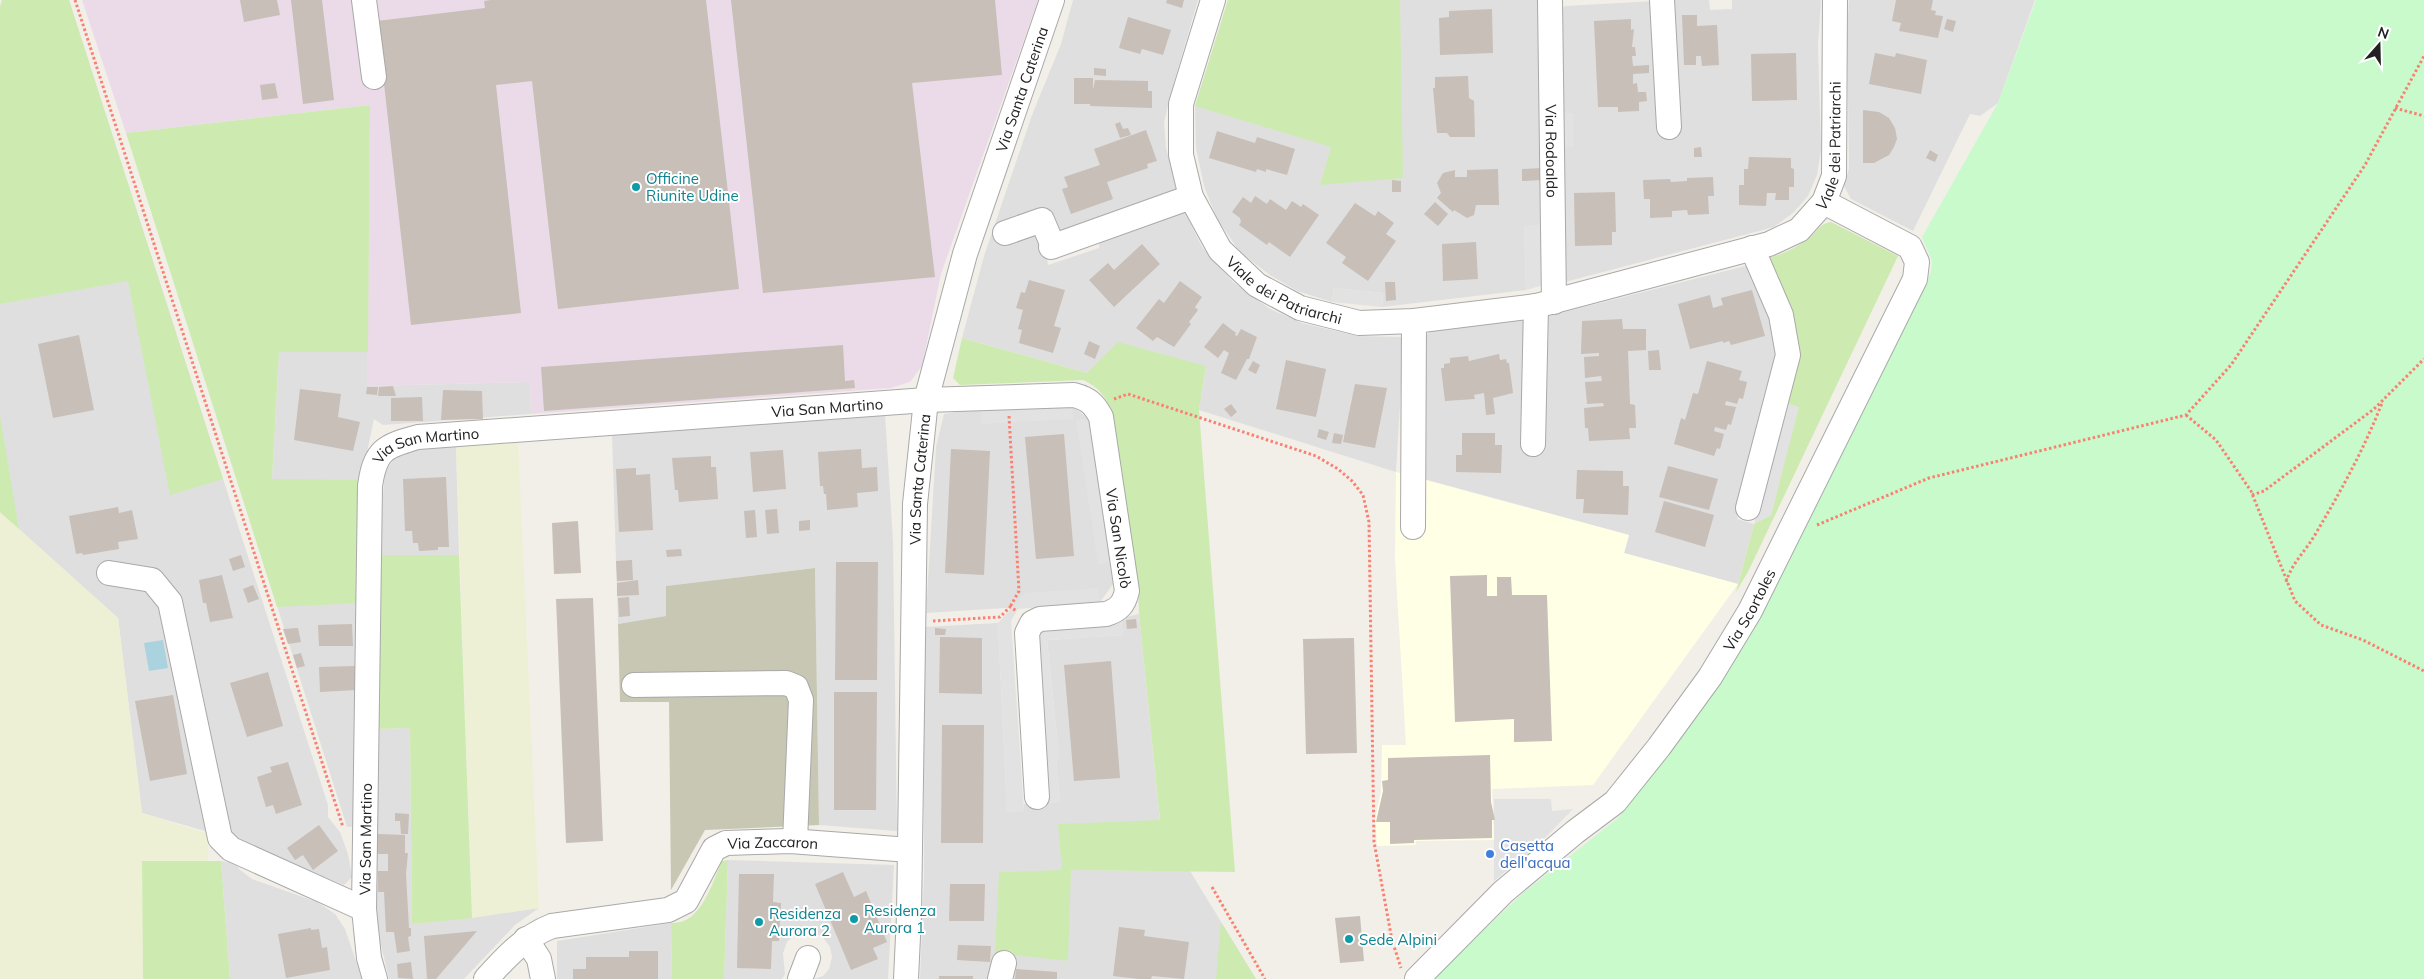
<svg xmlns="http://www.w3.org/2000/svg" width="2424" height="979" font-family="Mulish,sans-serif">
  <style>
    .residential { fill: #e0dfdf }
    .industrial { fill: #ebdbe8 }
    .education { fill: #ffffe5 }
    .construction { fill: #c7c7b4 }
    .farmland { fill: #eef0d5 }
    .grass { fill: #cdebb0 }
    .park { fill: #c8facc }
    .parking { fill: #e2e2e2 }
    .water { fill: #aad3df }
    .building { fill: #c7bfb8 }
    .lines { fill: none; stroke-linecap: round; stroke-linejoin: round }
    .minor-casing { stroke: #a9a9a9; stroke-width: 26 }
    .path { stroke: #fa8072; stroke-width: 3; stroke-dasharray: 2.5 2.5; stroke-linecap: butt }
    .minor { stroke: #fff; stroke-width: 24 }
    .culture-dot { fill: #0f9aa8; stroke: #fff; stroke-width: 2 }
    .shop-dot { fill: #3f7fe0; stroke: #fff; stroke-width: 2 }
    .labels { text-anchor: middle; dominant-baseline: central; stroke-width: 4; stroke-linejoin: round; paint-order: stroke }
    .street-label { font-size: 15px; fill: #222; stroke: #fff }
    .culture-label { font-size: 15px; fill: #0d838f; stroke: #fff; text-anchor: start }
    .shop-label { font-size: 15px; fill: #366cbe; stroke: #fff; text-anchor: start }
  </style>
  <rect width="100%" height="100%" fill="#f2efe9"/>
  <path class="residential" d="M2,0H69L328,805V817L340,832L348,854L352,877L344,885L237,840L142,813L118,618L0,512V7Z
    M1073,0H1198L1174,82L1164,122L1166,148L1177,189L1044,237L1048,265L1099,248L1100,237L1174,209L1185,212L1202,247L1233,282L1270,309L1302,323L1357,336L1404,337L1396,472L1199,410L1206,366L1087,373L962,338L984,256L1032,115L1061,44Z
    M1228,0H1542L1546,225L1524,226L1526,290L1382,307L1383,293L1334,288L1332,302L1297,291L1270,275L1240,252L1217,219L1204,186L1196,148L1195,107Z
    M1673,0H1709L1710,10L1732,9V0H1821L1818,45L1821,149L1817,175L1808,196L1793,213L1774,227L1565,282L1560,10L1565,6Z
    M1849,0H2035L1998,103L1980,116L1970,114L1913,231L1851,199L1844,186L1849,168L1847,32Z
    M1749,265L1779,325L1777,359L1737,519L1754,524L1738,584L1624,553L1629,535L1424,479L1425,342L1426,335L1432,331L1545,317Z
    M279,352H368L367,386L530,382L531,414L383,425L374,419L361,480L360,826L347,827L240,489L272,479Z
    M1072,405L1088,419L1113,584L1100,602L926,613L936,447L944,414L981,408Z
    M885,414L893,541L897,831L819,825L815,568L666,586V616L618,624L612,434Z
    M456,445L459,555H378L385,472L395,458L413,449Z
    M1139,614L1160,821L1071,870L1190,871L1256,979H920L924,875V627L998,623L1007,812L1024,811V804L1060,802L1056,762L1059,755L1047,640L1123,635L1121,618Z
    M410,728L412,924L539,908L515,925L464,979H389L372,907L374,729Z
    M728,860L894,865L888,979H814L823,976L829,969L832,957L830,947L822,936L812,932L795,934L787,942L783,953L785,974L782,979H724Z
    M221,861L235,863L240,870L252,879L317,902L335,914L345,929L362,979H230Z
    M671,923L672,979H557V941Z"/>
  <path class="industrial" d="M82,0H1038L941,274L922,366L910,382L891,388L531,414L530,382L367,386L370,105L126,133Z"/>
  <path class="education" d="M1396,472L1629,535L1624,553L1738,584L1593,785L1492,789L1494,840L1416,841V845L1377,846L1375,819L1381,791L1382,745H1406L1395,559Z"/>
  <path class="construction" d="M815,568L819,825L705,830L671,890L669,702H620L618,624L666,616V586Z"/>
  <path class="farmland" d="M518,439L539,908L472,918L456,445Z
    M0,512L118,618L142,813L209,834L208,861H142L143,979H0Z"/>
  <path class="grass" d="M2,0H69L223,479L170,495L128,281L0,304V7Z
    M1228,0H1400L1403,178L1320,185L1331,147L1195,106Z
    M370,105L368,352H279L272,479L361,480V603L277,607L126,133Z
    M1831,222L1898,256L1748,572L1736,592L1754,524L1771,515L1798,407L1785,403L1797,365L1765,259C1781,255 1796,248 1809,238C1818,231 1819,224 1831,222Z
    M962,338L1087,373L1118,342L1206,366L1199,410L1235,872L1071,870L1068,961L995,953L999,872L1062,870L1058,824L1160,820L1139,614L1138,581L1112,414C1106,397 1100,388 1083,380L960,385L953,378Z
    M0,416L19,529L0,512Z
    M378,555H459L472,918L412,924L410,728L374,729Z
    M728,860L724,979H672L671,923C701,925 712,883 722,861Z
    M142,861H221L230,979H143Z
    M1221,922L1256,979H1216Z"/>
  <path class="park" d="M2036,0H2424V979H1432L1523,893L1618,818L1682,735L1750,634L1931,272L1932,261L1922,237L1998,103Z"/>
  <path class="parking" d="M1560,113H1573L1574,147H1561Z
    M1543,224L1544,285L1526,290L1524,226Z
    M1334,288L1383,293L1382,307L1332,302Z
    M1785,403L1799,407L1771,515L1754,524Z
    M1072,405L1073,419L981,424V408Z
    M1088,419L1111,562L1098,564L1076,420Z
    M1098,588L1100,602L1018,609L1011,621L1024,811L1007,813L998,623L1025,593Z
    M1121,618L1123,635L1047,640L1059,755L1056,762L1060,802L1044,803L1033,635L1041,628Z
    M1494,799H1551L1552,811L1573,809L1538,845L1494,881Z"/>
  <path class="water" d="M163,640L168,668L149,671L144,643Z"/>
  <path class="building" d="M240,0H277L280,15L244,22Z
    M291,0H322L334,100L303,104Z
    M491,0H706L739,289L558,309L532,81L496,85L521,313L411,325L377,21L485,8L484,1Z
    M731,0H995L1002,75L912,83L935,277L763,293Z
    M1167,0H1184L1182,8L1166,3Z
    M1896,0H1933L1931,10L1936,11L1935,15L1943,16L1938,38L1899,31L1901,23L1892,21Z
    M1492,9L1493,53L1440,55L1439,18L1449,17V11Z
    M1682,15H1697V26L1717,25L1719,65L1702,66L1701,56H1696V65H1684Z
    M1128,17L1171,30L1163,55L1142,49L1140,54L1119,48Z
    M1631,19V30L1634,29L1632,47H1635L1636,56H1632L1633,66L1649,65V73L1633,74V84L1637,83L1638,92H1646L1647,101L1639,102V111L1618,112V107H1598L1594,21Z
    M1947,19L1956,21L1953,32L1944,29Z
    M1796,53L1797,100L1752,101L1751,54Z
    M1875,53L1895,57L1896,53L1927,60L1921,94L1869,84Z
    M1094,68L1106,69V76L1094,75Z
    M1468,76L1469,98L1474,101L1475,137H1450L1447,133H1437L1433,88H1435V77Z
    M1074,78H1093V90L1095,80L1148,81V91H1152V108L1090,106V104H1074Z
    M275,83L278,98L262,100L260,85Z
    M1863,110L1879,112L1889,118L1895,128L1897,139L1894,147L1889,155L1874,163H1863Z
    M1120,122L1123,129L1128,128L1131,135L1120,138L1115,124Z
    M1146,130L1157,161L1147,164L1148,168L1107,182L1113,199L1071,214L1062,189L1068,187L1064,177L1100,165L1094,149Z
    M1217,131L1255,143L1257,137L1295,149L1287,175L1266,169V172L1257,169L1256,172L1209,158Z
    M1701,147L1702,157H1694V148Z
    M1930,150L1938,155L1935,162L1926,158Z
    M1749,157L1791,158V168L1794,169V187H1789V200H1775L1776,193H1767L1766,206L1739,205V185H1744V169H1748Z
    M1542,168V180L1522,181V169Z
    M1498,169L1499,205H1476L1474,215L1467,218L1454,210L1453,212L1437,198L1441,193L1437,183L1443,173L1455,170V177H1467V170Z
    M1713,177L1714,196H1708L1709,214L1688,215L1687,210L1672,211V217L1650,218V199H1644L1643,180L1670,179L1671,182L1687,181V178Z
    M1392,180L1401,181V192H1392Z
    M1615,192L1616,232H1612V245L1575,246L1574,193Z
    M1255,196L1267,204L1270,199L1286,210L1292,201L1301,207L1303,204L1319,215L1290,257L1269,242L1267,245L1239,225L1241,222L1240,218L1232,212L1243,197L1251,203Z
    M1435,202L1448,214L1438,226L1424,214Z
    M1355,203L1375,216L1378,211L1394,223L1386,234L1396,241L1368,281L1342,263L1346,257L1326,243Z
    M1476,242L1478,279L1443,281L1442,244Z
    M1142,244L1160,264L1114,307L1089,280L1108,263L1114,270Z
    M1029,280L1065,290L1054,326L1061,328L1053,353L1019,343L1022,330L1018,329L1023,310L1016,308L1021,292L1025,293Z
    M1180,281L1202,297L1195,307L1198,310L1189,322L1191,324L1174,347L1157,337L1153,341L1136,328L1159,299L1164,303Z
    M1385,282H1395L1396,300L1386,301Z
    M1752,290L1765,336L1731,345L1729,341L1723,343V341L1690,349L1678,304L1710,295L1713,308L1723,305L1721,298Z
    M1622,319L1623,329H1646V350L1628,351L1630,404L1635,405L1636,428H1629L1630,439L1589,441L1588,428H1585L1584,408L1604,406L1603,403L1587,404L1585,382L1602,381L1601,376L1585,378L1584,357L1599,356V353L1581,354L1582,321Z
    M1223,323L1236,333L1235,335L1237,336L1241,329L1257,337L1249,359H1247L1236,380L1221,373L1229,353L1224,350L1218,358L1204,347Z
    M79,335L94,410L53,418L38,344Z
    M1089,341L1100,346L1095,359L1084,354Z
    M843,345L845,381L854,380L855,388L544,411L541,367Z
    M1659,350L1661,370H1649L1648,351Z
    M1499,354L1500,360L1506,359L1507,363H1509L1513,393L1493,398L1495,414L1486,415L1484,393L1474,395L1475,399L1445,401L1441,368H1444V364L1450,363V358L1468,356L1469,361Z
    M1286,360L1326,369L1316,417L1276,409Z
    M1253,361L1260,365L1256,374L1248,370Z
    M1707,361L1742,371L1739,380L1747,382L1743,399L1739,398L1737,404L1726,401L1725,405L1736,407L1731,425L1728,424L1726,430L1715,427L1714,431L1724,434L1720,449L1717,448L1714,456L1674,444L1681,418L1685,420L1693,393L1698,394Z
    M1355,384L1387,388L1375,448L1343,442Z
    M393,386L396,396H378L379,387Z
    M367,387H378L377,395L366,394Z
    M300,389L341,394L338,417L360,422L353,451L294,440Z
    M443,390L482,391L483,419L441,420Z
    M422,397L423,421H391V398Z
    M1231,404L1237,412L1231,417L1224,409Z
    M1319,429L1329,432L1326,440L1317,437Z
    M1334,433L1343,435L1341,444L1332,443Z
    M1462,433H1495V445H1502L1501,473L1456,472V455H1462Z
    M1064,434L1074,556L1036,559L1025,437Z
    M861,449L862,468L877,467L878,491L857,493L858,507L827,510L826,494H824L823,486H820L818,452Z
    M951,449L990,451L984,575L945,573Z
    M783,450L786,489L753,492L750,452Z
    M711,456V467H716L718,499L679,502L678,490H675L672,458Z
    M1668,466L1718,479L1709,510L1659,497Z
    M636,468V475L650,474L653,530L619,532L616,469Z
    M1577,470L1623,471V486H1629L1628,515L1583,513L1584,499H1576Z
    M446,477L449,547H438V550L419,551L418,543H413L412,531H405L403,479Z
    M1664,501L1714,515L1705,547L1655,532Z
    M118,507L119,513L132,510L138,539L118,542L119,549L83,555L82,553L76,554L69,516Z
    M777,509L779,533L767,534L765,510Z
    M755,510L757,537L746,538L744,511Z
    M810,520V530L799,531V521Z
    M578,521L581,573L554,574L552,523Z
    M681,549L682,556L667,557L666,550Z
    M241,555L245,567L233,571L229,559Z
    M632,560L633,580L617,581L616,561Z
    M836,562H878L877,680H835Z
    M222,575L233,618L210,622L206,603H203L199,580Z
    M1487,575V596H1497V577H1511L1512,595H1547L1552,741L1514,742V719L1455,722L1450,576Z
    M638,580L639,595L617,596V583Z
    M253,585L259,599L248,603L243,589Z
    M629,597L630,616L619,617L618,598Z
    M593,598L603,841L566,843L556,599Z
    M1136,619L1137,628L1127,629L1126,620Z
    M352,624L353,646H319L318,625Z
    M298,628L301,642L288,644L283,629Z
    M935,628L946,629L945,635H935Z
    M940,637L982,638V694L939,693Z
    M1354,638L1357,753L1306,754L1303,639Z
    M301,653L305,666L297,668L293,655Z
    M1111,661L1120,778L1074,781L1064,665Z
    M355,666L356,690L320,692L319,667Z
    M268,672L283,726L247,737L230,683Z
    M834,692H877L876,810H834Z
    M173,695L187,774L150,781L135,701Z
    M942,725H984L983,843H941Z
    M1490,755L1491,802L1495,820H1492V838L1414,840V843L1390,844V822H1376L1383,791L1382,781L1388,780V758Z
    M288,762L302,805L276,814L273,805L266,807L257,777L272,772L270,767Z
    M395,813L409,814L408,834H401L400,821H395Z
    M319,825L338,851L313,870L303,855L295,860L287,848Z
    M378,834L405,835V853H408L406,874L409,928H411V936L408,937L410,951L397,953L394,932H386L384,892H378V871H388V854H377Z
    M843,872L854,897L866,891L887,942L873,948L878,959L851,970L815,884Z
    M739,874H774L773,902L781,903L779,941H772L771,969L737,968Z
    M950,884H985L984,921H949Z
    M1360,916L1364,961L1340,963L1335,918Z
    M1119,927L1145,930L1144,936L1189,942L1184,979L1152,976L1151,979H1139L1113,976Z
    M311,928V930L319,929L322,948L327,947L330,970L286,978L278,934Z
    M477,931L436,979H427L424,936Z
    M958,945L991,946L990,962L957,960Z
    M629,951H658V979H573V969H586V957H629Z
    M411,962L413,979L398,978L397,964Z
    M1016,969L1057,972V979H1015Z
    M939,976H973V979H939Z"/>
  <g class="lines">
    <defs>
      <g id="minor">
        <path d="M364,0L374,77"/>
        <path id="s1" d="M1213,0L1181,104V155L1191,197L1220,250L1257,285L1300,308L1359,323L1414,321L1536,306L1769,244L1799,230L1824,202L1834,176L1835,0"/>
        <path id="s2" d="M1550,0L1554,302"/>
        <path d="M1662,0L1669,127"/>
        <path d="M1005,233L1042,220L1053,246"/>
        <path d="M1051,247L1191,197"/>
        <path d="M1533,444L1536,306"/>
        <path d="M1748,508L1788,355L1781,315L1752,248"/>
        <path d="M1413,527L1414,321"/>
        <path d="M109,573L152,580L170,602L220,838L231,849L364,909"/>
        <path d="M634,685L786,683L796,687L801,700L795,841"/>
        <path d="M526,939L539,959L543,979"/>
        <path id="s3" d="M375,979L369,958L364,909L370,486C375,450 385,446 418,437L926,400L1074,395C1089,399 1094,404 1101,417L1127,591C1124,604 1119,610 1106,614L1040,619L1032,623L1027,633L1037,797"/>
        <path id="s4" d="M486,979C506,957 524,937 552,926L668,910L686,901L714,849L726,843L790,841L910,850"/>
        <path d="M800,979L808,958"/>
        <path id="s5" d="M906,979L909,915L915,504L926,400L965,254L1052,0"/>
        <path d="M1000,979L1004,963"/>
        <path id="s6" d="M1417,979L1503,892L1575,832L1615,802L1659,747L1710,677L1750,611L1915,279L1917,262L1910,247L1824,202"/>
      </g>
    </defs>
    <use href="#minor" class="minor-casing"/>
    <path class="path" d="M75,0L343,827
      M2395,108L2424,116
      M1114,399L1128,394L1316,456L1338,469L1352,481L1363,495L1369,522L1374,842L1392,940L1401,968
      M2186,415L2216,440L2251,491L2295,601L2321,625L2363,640L2424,671
      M1009,416L1019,591L1010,607
      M2252,495L2264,491L2374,409L2424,359
      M1817,525L1929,478L2186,415L2231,365L2365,165L2424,56
      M2286,582C2293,561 2306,551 2316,533C2341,491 2364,449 2382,403
      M933,621L1000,617L1010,607L1017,611
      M1212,887L1265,979"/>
    <use href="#minor" class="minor"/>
  </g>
  <g class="culture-dot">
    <circle cx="636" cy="187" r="5"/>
    <circle cx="854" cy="919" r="5"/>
    <circle cx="759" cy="922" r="5"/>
    <circle cx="1349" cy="939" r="5"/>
  </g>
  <circle class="shop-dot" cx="1490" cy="854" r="5"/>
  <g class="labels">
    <g class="street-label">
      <text stroke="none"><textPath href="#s5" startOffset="905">Via Santa Caterina</textPath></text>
      <text stroke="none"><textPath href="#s1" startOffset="971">Viale dei Patriarchi</textPath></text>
      <text stroke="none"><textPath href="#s2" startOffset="151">Via Rodoaldo</textPath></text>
      <text stroke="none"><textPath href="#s1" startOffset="341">Viale dei Patriarchi</textPath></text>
      <text stroke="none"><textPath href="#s3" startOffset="980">Via San Martino</textPath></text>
      <text stroke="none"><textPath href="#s3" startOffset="575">Via San Martino</textPath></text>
      <text stroke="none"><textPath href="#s5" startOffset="500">Via Santa Caterina</textPath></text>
      <text stroke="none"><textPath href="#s3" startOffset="1386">Via San Nicolò</textPath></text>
      <text stroke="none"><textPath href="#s6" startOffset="501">Via Scortoles</textPath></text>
      <text stroke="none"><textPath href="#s3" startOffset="141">Via San Martino</textPath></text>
      <text stroke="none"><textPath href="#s4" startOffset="342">Via Zaccaron</textPath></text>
    </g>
    <g class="culture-label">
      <text x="646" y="178">Officine<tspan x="646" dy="17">Riunite Udine</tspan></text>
      <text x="864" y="910">Residenza<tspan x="864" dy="17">Aurora 1</tspan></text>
      <text x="769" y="913">Residenza<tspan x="769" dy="17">Aurora 2</tspan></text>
      <text x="1359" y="939">Sede Alpini</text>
    </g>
    <g class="shop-label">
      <text x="1500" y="845">Casetta<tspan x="1500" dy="17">dell'acqua</tspan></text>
    </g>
  </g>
  <g transform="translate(2379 45) rotate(20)" stroke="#ffffff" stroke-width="4" paint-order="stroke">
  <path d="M0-4L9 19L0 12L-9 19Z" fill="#222222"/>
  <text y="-8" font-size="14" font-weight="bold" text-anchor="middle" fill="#222222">N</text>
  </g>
</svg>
